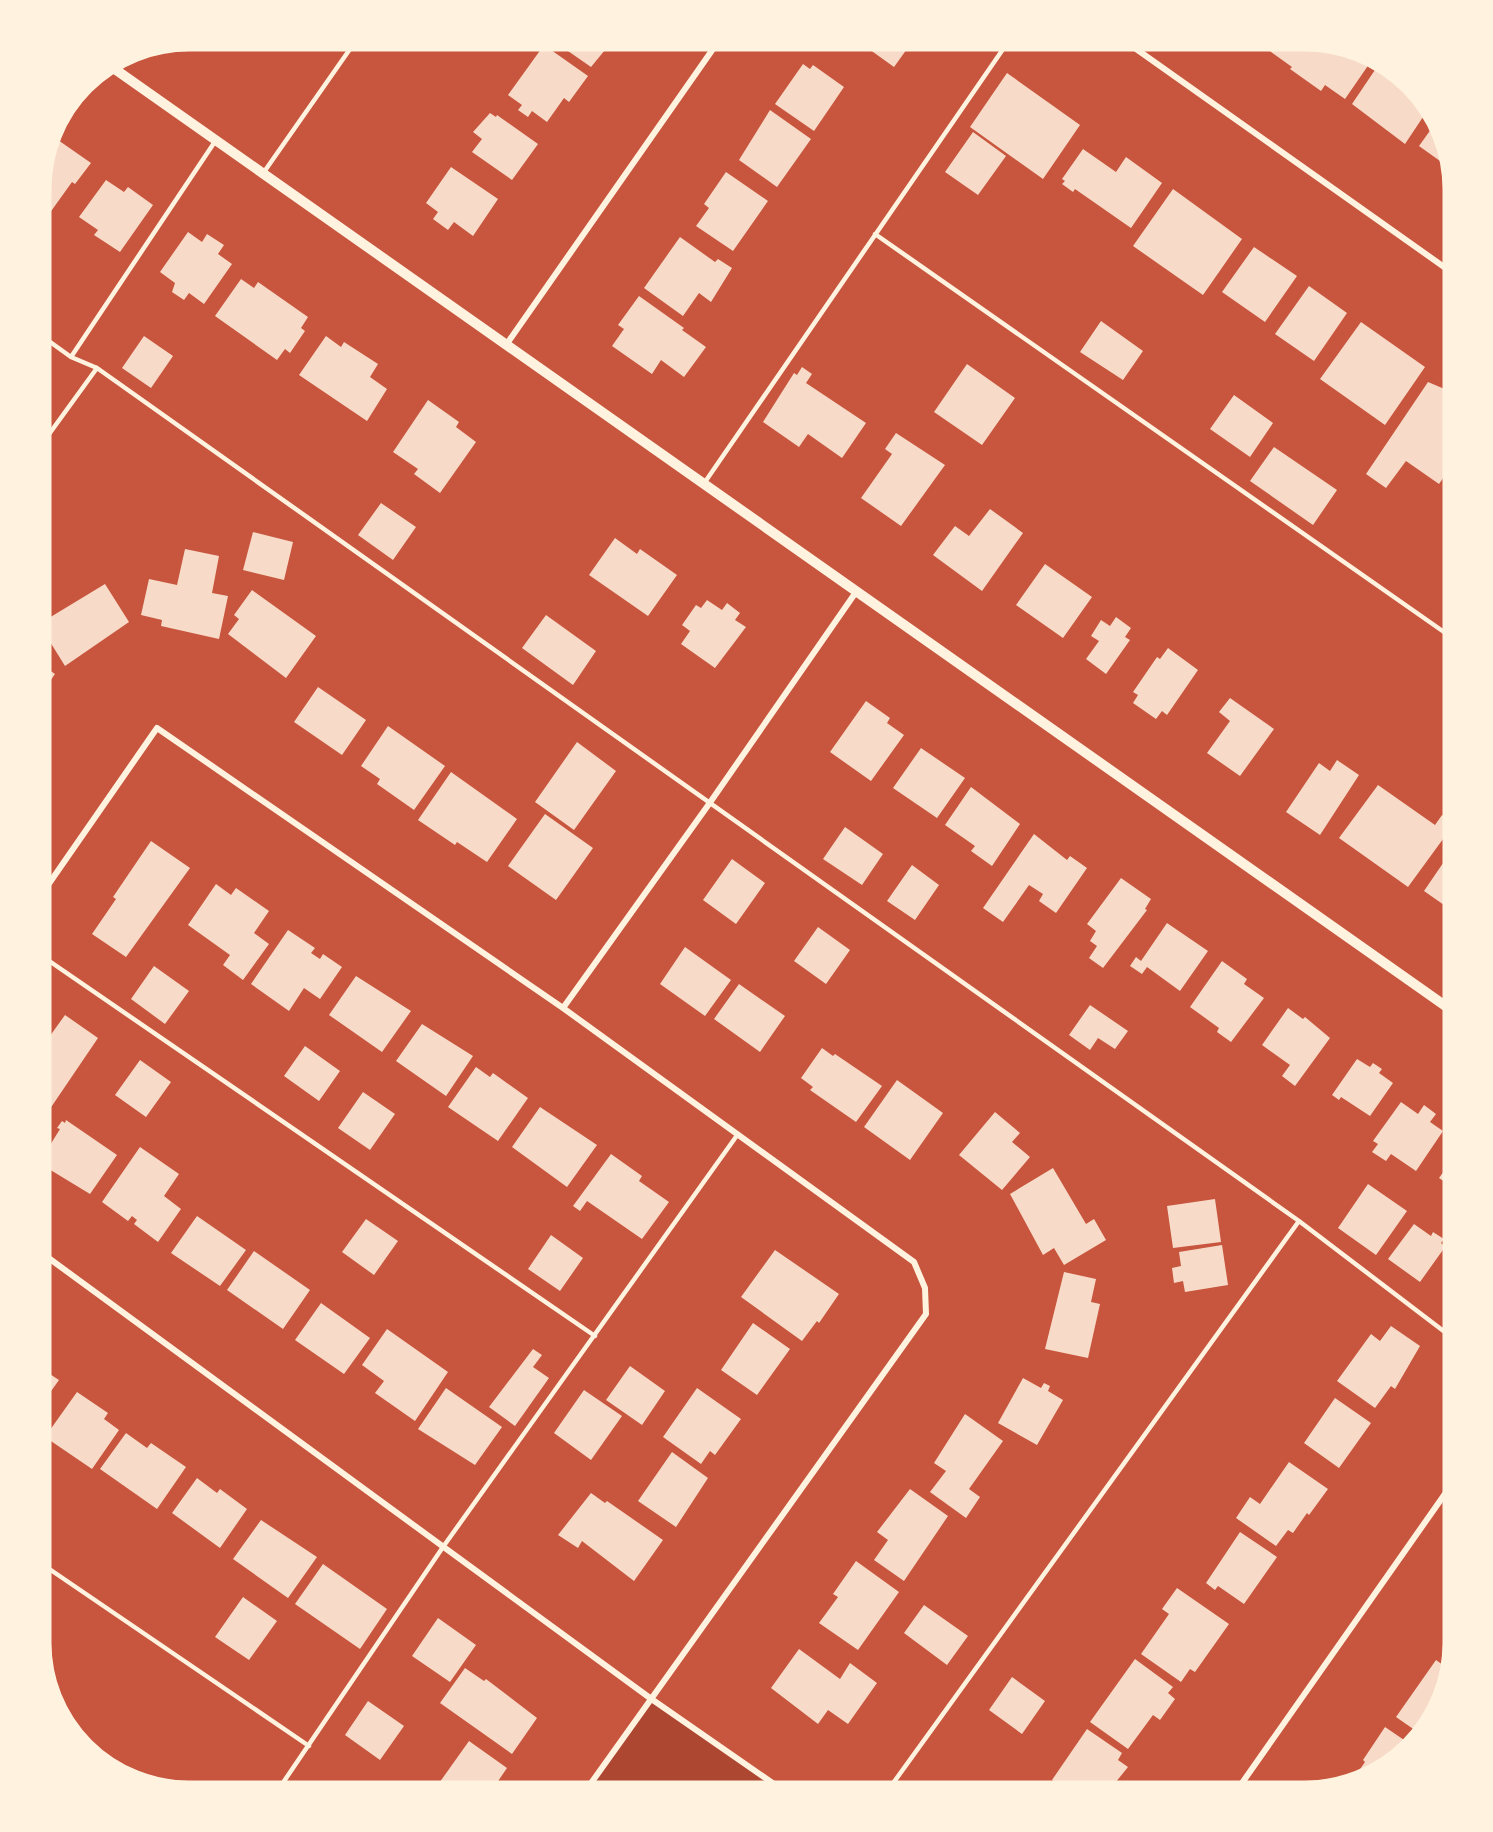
<svg xmlns="http://www.w3.org/2000/svg" width="1493" height="1832" font-family="'Alegreya Sans',sans-serif">
  <style>
    .green { fill: #ae4732 }
    .building { fill: #f7dbc8 }
    .lines { fill: none; stroke-linecap: round; stroke-linejoin: round }
    .service { stroke: #fff3e0; stroke-width: 4.5 }
    .minor { stroke: #fff3e0; stroke-width: 6 }
    .tertiary { stroke: #fff3e0; stroke-width: 10 }
    .rim { fill: none; stroke: #fff3e0; stroke-width: 3 }
  </style>
  <rect width="100%" height="100%" fill="#c8553d"/>
  <path class="green" d="M650,1698L787,1793H584Z"/>
  <path class="building" d="M557,39H614L591,67L555,42Z
    M855,39H908L912,42L894,67Z
    M1274,39H1314L1374,57L1345,99L1325,85L1321,91L1290,69L1292,67L1267,49Z
    M544,45L588,76L569,102L564,98L547,122L532,111L528,117L518,110L522,105L508,95Z
    M1381,61L1429,108L1405,144L1352,104Z
    M803,64L810,69L813,65L844,87L814,131L775,104Z
    M1007,73L1080,125L1043,179L970,127Z
    M770,110L811,139L777,187L739,160Z
    M490,113L496,117L497,115L538,144L512,180L472,152L482,139L473,132Z
    M1434,125L1439,138L1447,166L1419,146Z
    M973,132L1006,156L978,195L945,172Z
    M58,140L91,163L75,184L72,182L39,228V179L45,157Z
    M1083,149L1116,172L1126,157L1162,183L1131,228L1075,189L1073,192L1062,184L1065,181L1062,179Z
    M451,167L498,199L473,236L454,222L448,230L433,219L438,212L426,203Z
    M726,172L768,201L733,251L696,226L709,208L704,204Z
    M106,180L124,192L128,187L153,205L120,252L94,235L98,230L79,217Z
    M1173,189L1242,239L1203,295L1133,246Z
    M188,232L202,242L207,234L224,245L218,254L232,264L204,304L189,293L184,300L172,292L175,283L160,272Z
    M680,237L715,262L718,259L732,268L711,302L699,293L683,316L644,288Z
    M1254,247L1297,276L1265,322L1222,292Z
    M241,279L254,288L258,282L308,317L301,328L305,331L290,353L285,349L277,360L215,316Z
    M1309,286L1347,313L1314,361L1275,334Z
    M639,296L684,328L682,330L706,347L684,377L661,360L652,374L612,346L624,329L618,325Z
    M1101,321L1143,351L1123,380L1080,352Z
    M1361,322L1425,367L1385,425L1320,379Z
    M144,336L173,356L151,388L122,368Z
    M326,336L341,347L344,342L378,364L370,377L387,389L367,421L299,375Z
    M967,364L1015,398L982,445L934,412Z
    M802,367L812,374L806,383L866,423L842,458L808,434L799,447L763,422L794,373L797,375Z
    M1428,382L1454,393V469L1451,473L1448,471L1439,484L1406,461L1386,488L1366,474Z
    M1234,395L1273,423L1250,457L1210,429Z
    M428,400L459,422L456,427L476,442L440,493L414,474L418,469L393,452Z
    M896,433L945,465L901,526L861,498L892,454L885,449Z
    M1274,447L1337,490L1313,525L1250,481Z
    M381,503L416,527L393,560L358,535Z
    M990,509L1023,533L982,591L933,555L955,526L969,536Z
    M253,532L293,542L284,580L243,570Z
    M615,538L637,554L640,549L677,575L648,616L589,575Z
    M185,549L219,556L212,593L228,596L219,639L161,626L162,620L141,615L149,579L177,585Z
    M1045,564L1092,597L1063,638L1016,605Z
    M105,584L129,622L65,666L39,624Z
    M252,590L316,636L286,678L228,634L239,619L234,615Z
    M707,600L722,610L727,603L740,613L735,620L746,627L715,668L681,644L690,631L682,625L696,605L701,608Z
    M546,615L596,651L573,685L522,648Z
    M1116,617L1131,628L1125,637L1130,640L1106,674L1086,659L1099,641L1091,636L1101,620L1110,626Z
    M1168,648L1198,670L1167,715L1162,711L1156,719L1133,703L1138,695L1133,692L1157,657L1160,659Z
    M39,663L55,674L39,697Z
    M318,687L366,720L342,755L294,722Z
    M1230,698L1274,729L1240,776L1207,753L1230,721L1219,712Z
    M866,701L890,718L887,723L904,735L871,781L830,752Z
    M388,726L445,766L414,810L377,784L380,779L361,766Z
    M577,742L616,771L574,830L535,802Z
    M921,748L965,778L937,818L893,788Z
    M1337,760L1359,775L1320,835L1286,812L1319,763L1330,771Z
    M451,772L517,819L487,862L457,842L455,845L418,820Z
    M1378,785L1435,825L1442,815L1454,824L1408,887L1339,838Z
    M971,787L1020,824L992,866L971,851L975,846L945,825Z
    M545,814L593,848L556,900L508,866Z
    M845,827L883,854L862,885L823,859Z
    M1034,834L1067,860L1070,856L1087,868L1056,913L1039,901L1043,894L1029,885L1003,922L983,908Z
    M151,841L190,868L126,957L92,934L116,899L113,897Z
    M1454,847V912L1424,891Z
    M732,859L765,883L736,924L703,900Z
    M912,865L939,885L915,920L887,901Z
    M1121,878L1151,899L1145,909L1147,910L1103,968L1089,958L1097,946L1090,941L1096,931L1087,924Z
    M216,884L231,895L236,888L269,911L254,933L269,944L243,980L223,965L230,955L188,925Z
    M1167,923L1208,951L1180,991L1147,967L1142,974L1130,966L1136,957L1141,961Z
    M818,927L850,950L826,984L794,961Z
    M288,930L315,948L311,953L320,959L323,954L342,967L320,999L304,988L289,1011L251,984Z
    M685,947L731,980L705,1016L660,984Z
    M1222,961L1247,979L1244,984L1264,998L1231,1042L1217,1032L1219,1028L1190,1007Z
    M154,966L189,991L165,1024L131,999Z
    M356,976L411,1011L382,1052L329,1015Z
    M739,984L785,1016L760,1052L714,1019Z
    M1090,1005L1128,1031L1115,1049L1098,1038L1090,1050L1069,1035Z
    M1288,1008L1303,1019L1305,1017L1330,1038L1295,1086L1282,1076L1290,1065L1262,1045Z
    M65,1015L98,1038L39,1125V1045L42,1047Z
    M422,1024L473,1056L446,1096L396,1061Z
    M305,1046L340,1071L319,1101L284,1076Z
    M822,1048L833,1056L835,1054L882,1086L856,1122L810,1090L813,1087L801,1078Z
    M1357,1059L1370,1067L1373,1063L1382,1069L1379,1073L1393,1083L1370,1116L1341,1097L1339,1100L1332,1095Z
    M140,1060L171,1082L146,1117L115,1095Z
    M476,1067L490,1077L493,1073L528,1098L498,1141L448,1107Z
    M897,1080L943,1113L910,1160L864,1127Z
    M363,1092L395,1114L370,1150L338,1128Z
    M1401,1102L1418,1114L1424,1105L1436,1114L1430,1122L1443,1131L1416,1171L1391,1154L1386,1161L1372,1152L1378,1144L1373,1141Z
    M540,1107L597,1145L567,1187L512,1147Z
    M995,1112L1020,1133L1012,1142L1030,1157L1002,1190L959,1155Z
    M66,1120L117,1155L90,1194L39,1163L60,1129L57,1128L62,1121L65,1123Z
    M140,1147L179,1174L164,1196L181,1209L158,1242L134,1224L137,1220L132,1216L128,1221L102,1202Z
    M611,1154L642,1176L639,1181L669,1202L642,1239L587,1201L580,1211L573,1206Z
    M1454,1157V1188L1439,1178Z
    M1053,1168L1086,1224L1094,1219L1106,1240L1064,1265L1054,1248L1043,1255L1010,1194Z
    M1368,1184L1407,1211L1376,1255L1338,1228Z
    M1215,1199L1221,1242L1173,1248L1167,1206Z
    M197,1216L246,1250L220,1286L171,1253Z
    M366,1219L398,1241L374,1275L342,1252Z
    M1414,1224L1431,1236L1433,1232L1444,1239L1441,1243L1445,1247L1420,1282L1388,1259Z
    M551,1235L583,1258L560,1291L528,1269Z
    M1222,1245L1228,1285L1185,1292L1183,1281L1174,1283L1172,1268L1181,1266L1179,1252Z
    M775,1250L839,1294L819,1323L817,1321L802,1341L741,1297Z
    M254,1251L310,1290L283,1329L227,1290Z
    M1064,1272L1096,1279L1091,1302L1100,1304L1088,1358L1045,1349Z
    M321,1303L370,1338L344,1374L295,1340Z
    M753,1323L790,1349L757,1395L721,1370Z
    M1391,1326L1420,1346L1395,1389L1391,1386L1375,1408L1337,1381L1371,1334L1380,1341Z
    M387,1329L448,1372L415,1421L375,1393L384,1381L362,1365Z
    M533,1349L542,1355L533,1367L549,1378L515,1426L489,1407Z
    M630,1366L665,1391L642,1425L606,1400Z
    M39,1367L59,1380L39,1408Z
    M1023,1378L1041,1388L1044,1383L1050,1386L1048,1391L1063,1400L1037,1445L998,1423Z
    M446,1388L502,1427L475,1465L418,1429Z
    M697,1388L741,1419L715,1455L710,1451L701,1464L663,1437Z
    M584,1390L622,1416L591,1460L554,1433Z
    M77,1392L108,1413L104,1419L119,1430L92,1469L45,1437Z
    M1335,1398L1371,1423L1339,1468L1304,1443Z
    M965,1414L1003,1441L969,1489L980,1497L966,1518L930,1492L946,1471L934,1463Z
    M126,1433L147,1448L151,1443L186,1467L157,1509L100,1469Z
    M672,1452L708,1478L676,1527L638,1501Z
    M1289,1462L1328,1489L1309,1515L1307,1513L1293,1533L1288,1530L1276,1546L1236,1518L1250,1497L1260,1504Z
    M197,1478L217,1493L220,1489L247,1509L220,1548L172,1513Z
    M910,1489L948,1516L904,1581L874,1560L888,1540L877,1532Z
    M591,1493L605,1503L607,1501L663,1540L634,1581L582,1541L578,1548L558,1535Z
    M261,1520L317,1557L288,1598L233,1559Z
    M1240,1532L1277,1557L1244,1604L1218,1586L1215,1590L1206,1583Z
    M856,1561L899,1592L858,1650L819,1623L838,1597L833,1594Z
    M323,1564L387,1609L360,1649L295,1604Z
    M1177,1588L1229,1624L1195,1672L1190,1669L1181,1682L1141,1654L1169,1614L1162,1609Z
    M243,1597L277,1621L249,1660L215,1637Z
    M924,1605L968,1636L947,1665L904,1633Z
    M438,1618L476,1645L450,1682L412,1656Z
    M1454,1631V1643L1452,1651L1444,1645Z
    M799,1649L840,1679L850,1663L877,1683L848,1724L828,1710L818,1724L771,1688Z
    M1135,1659L1173,1687L1168,1693L1175,1699L1160,1720L1153,1715L1128,1749L1090,1722Z
    M1436,1660L1447,1668L1434,1718L1419,1733L1396,1717Z
    M465,1668L484,1681L486,1679L537,1718L512,1754L440,1703Z
    M1012,1677L1045,1701L1022,1734L989,1710Z
    M368,1701L404,1726L380,1760L345,1735Z
    M1385,1727L1410,1744L1388,1768L1354,1778L1365,1762L1363,1760Z
    M1087,1729L1122,1753L1118,1760L1128,1767L1107,1793H1071L1052,1780Z
    M469,1741L507,1768L490,1793H446L437,1786Z
    M100,1756L130,1777L114,1773L98,1758Z"/>
  <g class="lines">
    <path class="service" d="M264,172L357,39
      M875,234L1454,639
      M71,357L216,140
      M97,368L1299,1221L1454,1339
      M39,448L97,368L71,357L39,334
      M705,482L1010,39
      M39,954L595,1336
      M39,1562L309,1746
      M276,1793L443,1547L738,1134
      M886,1793L1299,1221"/>
    <path class="minor" d="M1122,39L1454,274
      M506,345L720,39
      M39,898L157,728L563,1008L914,1262L925,1288L926,1314L584,1793
      M563,1008L709,804L856,592
      M39,1251L650,1698L787,1793
      M1235,1793L1454,1481"/>
    <path class="tertiary" d="M109,65L1454,1012"/>
  </g>
  <path d="M0 0H1493V1832H0ZM189 50H1305A139 139 0 0 1 1444 189V1643A139 139 0 0 1 1305 1782H189A139 139 0 0 1 50 1643V189A139 139 0 0 1 189 50Z" fill="#fff3e0" fill-rule="evenodd"/>
  <path class="rim" d="M189 50H1305A139 139 0 0 1 1444 189V1643A139 139 0 0 1 1305 1782H189A139 139 0 0 1 50 1643V189A139 139 0 0 1 189 50Z"/>
</svg>
